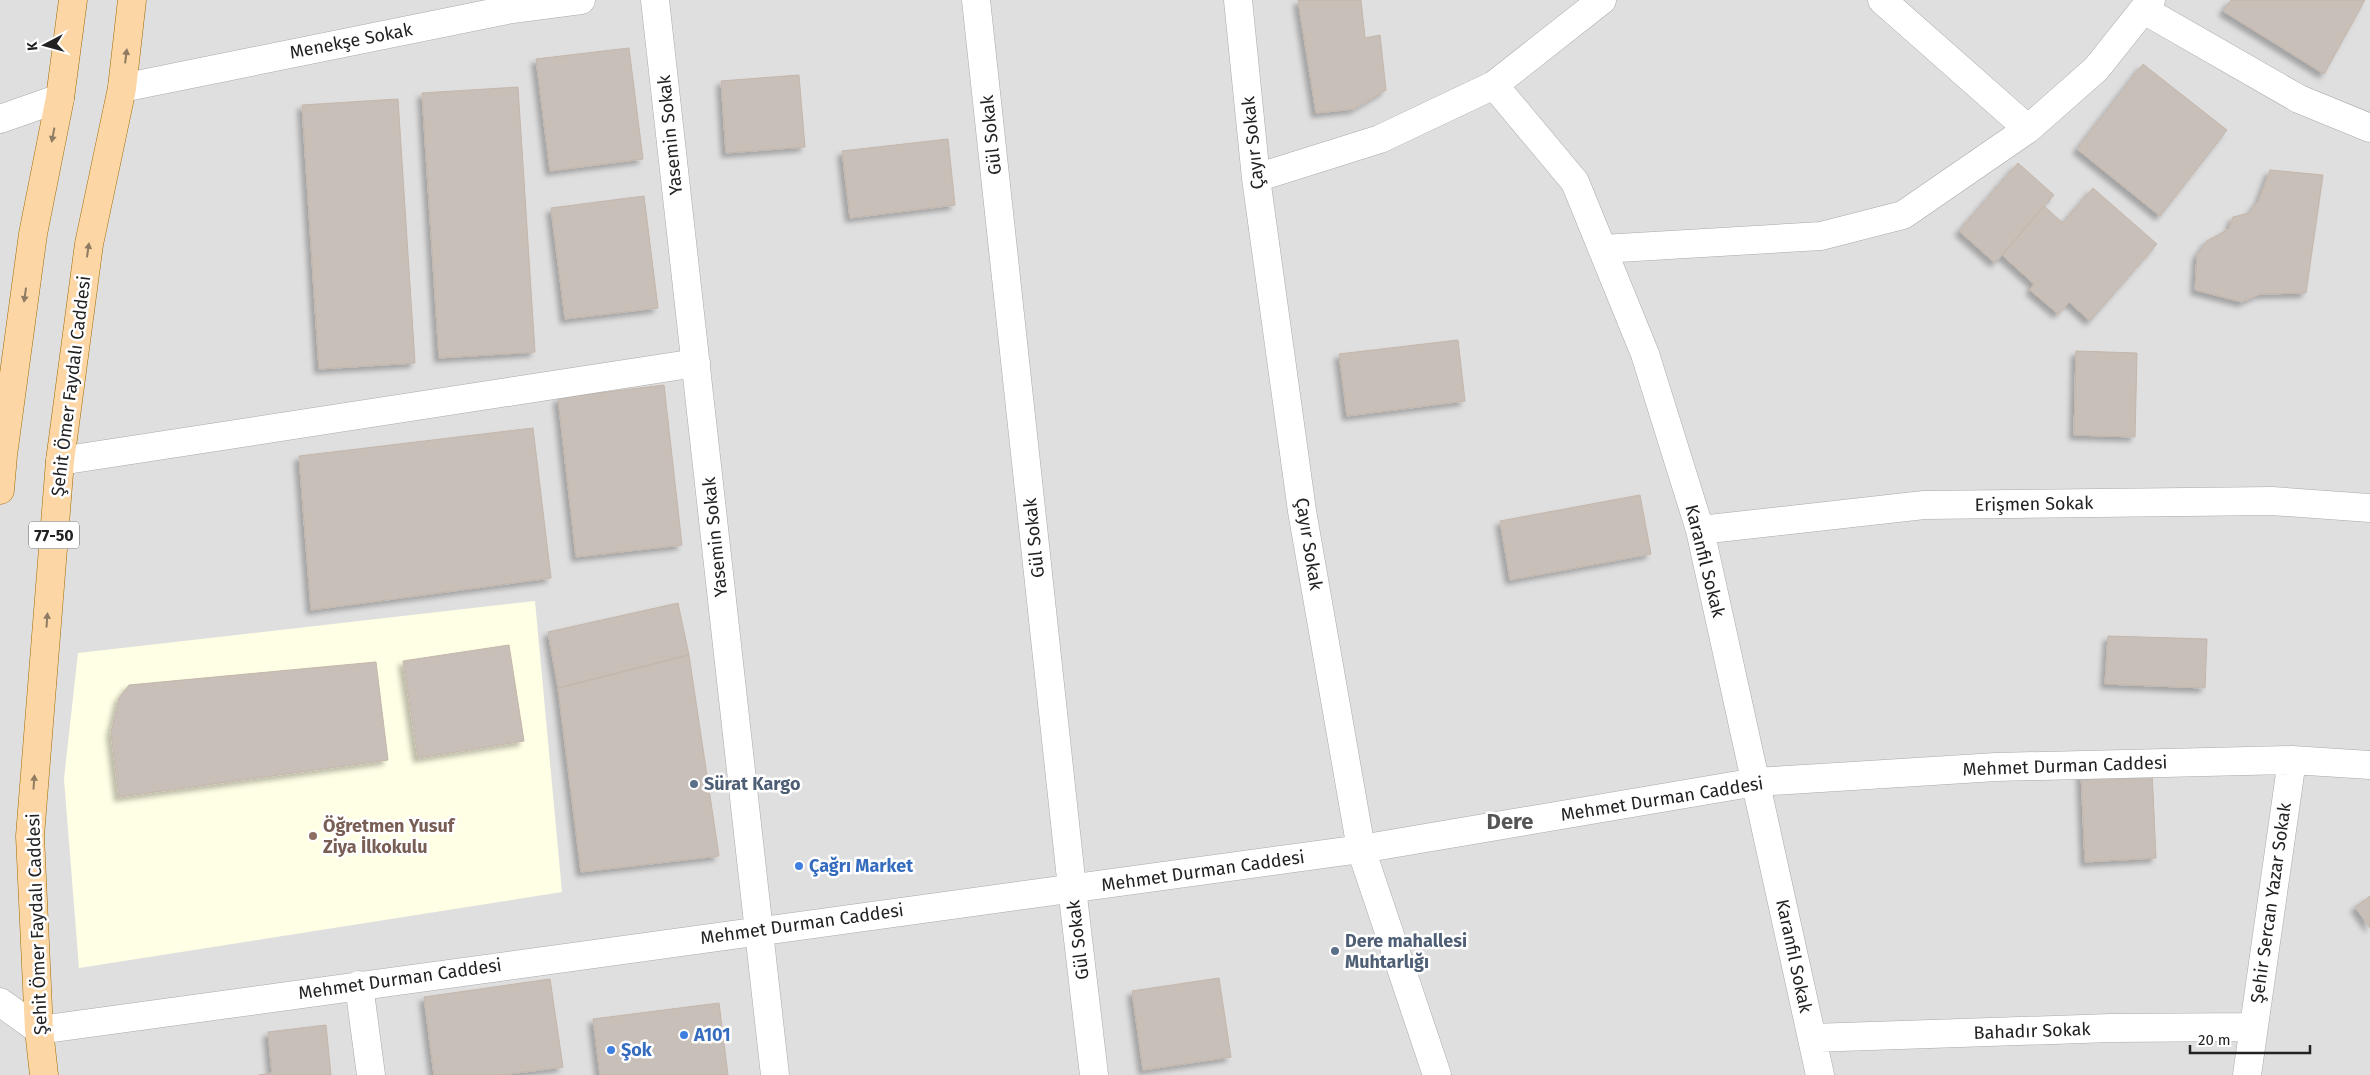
<svg xmlns="http://www.w3.org/2000/svg" width="2370" height="1075" font-family="'Fira Sans',sans-serif">
  <style>
    .residential { fill: #e0dfdf }
    .education { fill: #ffffe5 }
    .building { fill: #c7bfb8; stroke: #c4b6ab; filter: url(#shadow) }
    .lines { fill: none; stroke-linecap: round; stroke-linejoin: round }
    .street-casing { stroke: #a9a9a9; stroke-width: 29 }
    .primary-casing { stroke: #a06b00; stroke-width: 29 }
    .street { stroke: #fff; stroke-width: 28 }
    .primary { stroke: #fcd6a4; stroke-width: 28 }
    .oneway { fill: #8f7c63 }
    .service-dot { fill: #5c6f8a; stroke: #fff; stroke-width: 2 }
    .education-dot { fill: #8d6e63; stroke: #fff; stroke-width: 2 }
    .shop-dot { fill: #3f7fe0; stroke: #fff; stroke-width: 2 }
    .labels { text-anchor: middle; dominant-baseline: central; stroke-width: 5; stroke-linejoin: round; paint-order: stroke }
    .shield { fill: #fff; stroke: #646464; stroke-width: 1 }
    .shield-label { font-size: 16px; font-weight: bold; fill: #222 }
    .street-label { font-size: 18px; fill: #222; stroke: #fff }
    .service-label { font-size: 18px; font-weight: bold; fill: #4e5e75; stroke: #fff; text-anchor: start }
    .education-label { font-size: 18px; font-weight: bold; fill: #785e54; stroke: #fff; text-anchor: start }
    .shop-label { font-size: 18px; font-weight: bold; fill: #366cbe; stroke: #fff; text-anchor: start }
    .district-label { font-size: 22px; font-weight: bold; fill: #555; stroke: #fff }
  </style>
  <defs>
    <filter id="shadow"><feDropShadow dx="-4.5" dy="4.5" stdDeviation="2.5" flood-color="#0004"/></filter>
  </defs>
  <rect width="100%" height="100%" fill="#f2efe9"/>
  <path class="residential" d="M0,0H2370V1075H0Z"/>
  <path class="education" d="M535,601L562,892L79,968L64,779L78,653Z"/>
  <path class="building" d="M1298,0H1361L1365,38L1380,35L1386,90L1354,109L1316,113Z
    M2231,0H2365L2324,74L2223,11Z
    M629,48L643,159L550,171L536,59Z
    M2143,64L2227,130L2160,216L2077,149Z
    M799,75L805,147L726,153L721,81Z
    M518,87L535,352L439,358L422,93Z
    M398,99L415,363L319,369L302,105Z
    M948,139L955,205L850,218L842,151Z
    M2018,163L2054,195L1995,263L1959,231Z
    M2270,170L2323,175L2306,293L2260,294L2242,302L2195,290L2197,255L2207,241L2229,229L2233,217L2249,213L2259,200Z
    M2093,188L2157,244L2090,321L2069,302L2058,314L2030,290L2034,284L2002,255L2044,206L2063,223Z
    M644,196L658,308L565,319L551,208Z
    M1458,340L1465,401L1347,416L1339,354Z
    M2076,351L2137,353L2135,437L2074,435Z
    M664,385L682,545L576,557L558,398Z
    M533,428L551,578L311,610L299,456Z
    M1640,495L1651,554L1510,580L1500,521Z
    M678,603L689,655L558,688L548,632Z
    M2108,636L2207,639L2205,688L2105,684Z
    M509,645L524,741L418,758L403,661Z
    M689,655L719,856L581,872L558,688Z
    M376,662L388,760L119,797L111,733L119,698L129,685Z
    M2152,770L2156,858L2085,862L2081,773Z
    M2370,896V928L2355,907Z
    M1219,978L1231,1057L1143,1070L1132,991Z
    M550,979L563,1067L501,1075H434L424,997Z
    M719,1003L728,1075H600L593,1019Z
    M326,1025L331,1075H259L272,1073L268,1032Z"/>
  <g class="lines">
    <defs>
      <path id="street" d="M655,0L775,1075
        M976,0L1072,888L1094,1075
        M1238,0L1256,178L1302,511L1361,849L1437,1075
        M1882,0L2028,129
        M2144,10L2299,99L2370,128
        M1494,85L1575,182L1645,354L1700,530L1820,1075
        M122,88L512,9L581,0
        M0,119L60,98
        M1256,178L1380,139L1494,85L1602,0
        M1602,249L1821,236L1903,215L2028,129L2096,69L2151,0
        M60,461L696,363
        M1700,530L1924,505L2272,501L2370,508
        M359,985L371,1075
        M0,1002L39,1030L1361,849L1756,782L1996,767L2292,760L2370,765
        M1812,1038L2111,1028L2252,1027
        M2247,1075L2292,760"/>
      <path id="primary" d="M0,490L3,455L33,234L60,98L73,0
        M44,1075L39,1030L30,836L60,461L89,244L122,88L132,0"/>
    </defs>
    <use href="#street" class="street-casing"/>
    <use href="#primary" class="primary-casing"/>
    <use href="#street" class="street"/>
    <use href="#primary" class="primary"/>
  </g>
  <defs><path id="oneway-solid" d="M-6-.8H1V-3.2L6.5 0L1 3.2V.8H-6Z" transform="scale(1.25)"/></defs>
  <g class="oneway">
    <use href="#oneway-solid" transform="translate(126 56) rotate(-83)"/>
    <use href="#oneway-solid" transform="translate(53 135) rotate(101)"/>
    <use href="#oneway-solid" transform="translate(88 250) rotate(-82)"/>
    <use href="#oneway-solid" transform="translate(25 295) rotate(98)"/>
    <use href="#oneway-solid" transform="translate(47 620) rotate(-86)"/>
    <use href="#oneway-solid" transform="translate(34 782) rotate(-86)"/>
  </g>
  <g class="service-dot">
    <circle cx="694" cy="784" r="5"/>
    <circle cx="1335" cy="951" r="5"/>
  </g>
  <circle class="education-dot" cx="313" cy="836" r="5"/>
  <g class="shop-dot">
    <circle cx="799" cy="866" r="5"/>
    <circle cx="684" cy="1035" r="5"/>
    <circle cx="611" cy="1050" r="5"/>
  </g>
  <g class="labels">
    <rect class="shield" x="29" y="521.5" width="50" height="27" rx="4"/>
    <g class="shield-label">
      <text x="54" y="535">77-50</text>
    </g>
    <g class="street-label">
      <text transform="translate(351 41) rotate(-11)">Menekşe Sokak</text>
      <text transform="translate(670 135) rotate(-96)">Yasemin Sokak</text>
      <text transform="translate(991 135) rotate(-96)">Gül Sokak</text>
      <text transform="translate(1253 143) rotate(-96)">Çayır Sokak</text>
      <text transform="translate(71 386) rotate(-83)">Şehit Ömer Faydalı Caddesi</text>
      <text transform="translate(2034 504) rotate(-1)">Erişmen Sokak</text>
      <text transform="translate(715 537) rotate(-96)">Yasemin Sokak</text>
      <text transform="translate(1034 538) rotate(-96)">Gül Sokak</text>
      <text transform="translate(1309 544) rotate(81)">Çayır Sokak</text>
      <text transform="translate(1705 561) rotate(76)">Karanfil Sokak</text>
      <text transform="translate(2065 766) rotate(-2)">Mehmet Durman Caddesi</text>
      <text transform="translate(1662 799) rotate(-9)">Mehmet Durman Caddesi</text>
      <text transform="translate(1203 871) rotate(-8)">Mehmet Durman Caddesi</text>
      <text transform="translate(2271 903) rotate(-82)">Şehir Sercan Yazar Sokak</text>
      <text transform="translate(37 924) rotate(-92)">Şehit Ömer Faydalı Caddesi</text>
      <text transform="translate(802 924) rotate(-8)">Mehmet Durman Caddesi</text>
      <text transform="translate(1078 940) rotate(-97)">Gül Sokak</text>
      <text transform="translate(1794 956) rotate(78)">Karanfil Sokak</text>
      <text transform="translate(400 979) rotate(-8)">Mehmet Durman Caddesi</text>
      <text transform="translate(2032 1031) rotate(-2)">Bahadır Sokak</text>
    </g>
    <g class="service-label">
      <text x="704" y="784">Sürat Kargo</text>
      <text x="1345" y="941">Dere mahallesi<tspan x="1345" dy="21">Muhtarlığı</tspan></text>
    </g>
    <g class="education-label">
      <text x="323" y="826">Öğretmen Yusuf<tspan x="323" dy="21">Ziya İlkokulu</tspan></text>
    </g>
    <g class="shop-label">
      <text x="809" y="866">Çağrı Market</text>
      <text x="694" y="1035">A101</text>
      <text x="621" y="1050">Şok</text>
    </g>
    <g class="district-label">
      <text x="1510" y="821">Dere</text>
    </g>
  </g>
  <g transform="translate(45 45) rotate(264)" stroke="#ffffff" stroke-width="4" paint-order="stroke">
  <path d="M0-4L9 19L0 12L-9 19Z" fill="#222222"/>
  <text y="-8" font-size="14" font-weight="bold" text-anchor="middle" fill="#222222">K</text>
  </g>
  <path d="M2190 1045v8h120v-8" fill="none" stroke="#222222" stroke-width="2.5"/>
  <text x="2198" y="1045" font-size="15" fill="#222222" stroke="#ffffff" stroke-width="4" paint-order="stroke">20 m</text>
</svg>
